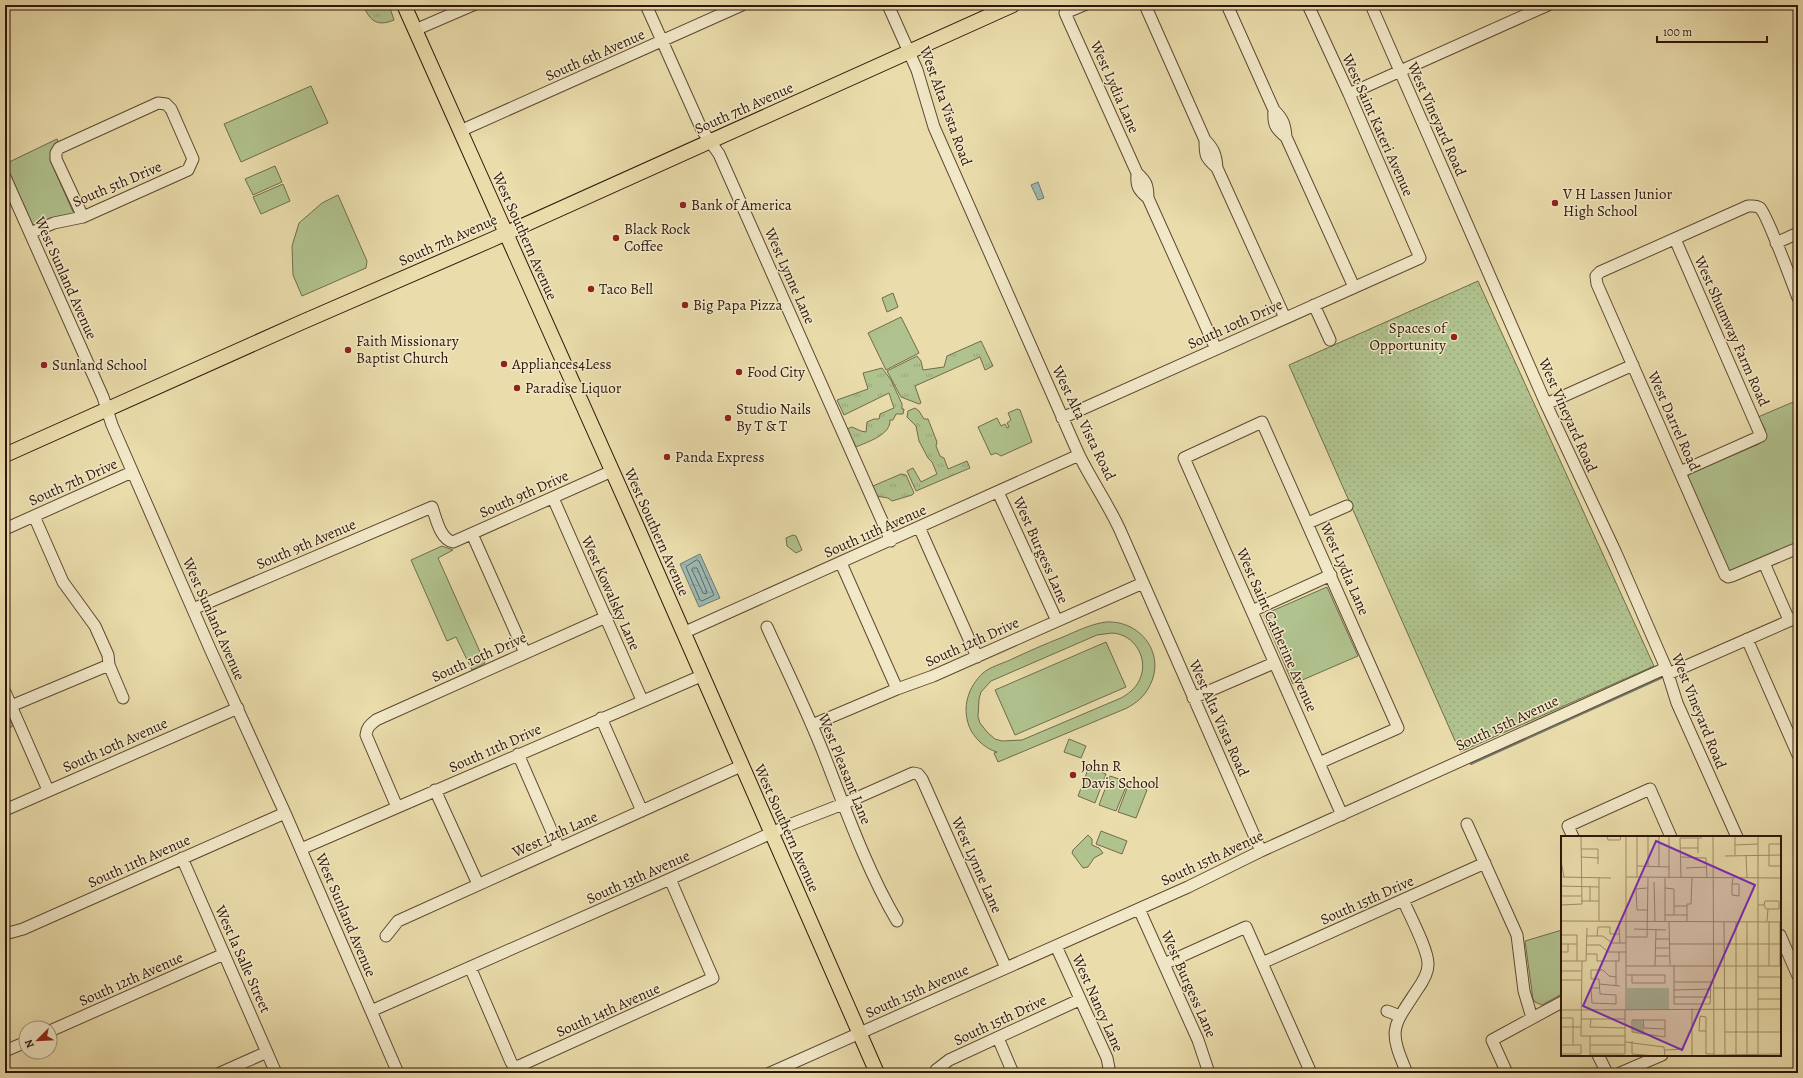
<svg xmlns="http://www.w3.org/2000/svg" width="1803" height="1078" font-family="Alegreya,serif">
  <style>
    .grass { fill: url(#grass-tufts); stroke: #706c4c }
    .park { fill: #b0c28e; stroke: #706c4c; fill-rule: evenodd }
    .garden { fill: url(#garden-dots); stroke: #706c4c }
    .water { fill: url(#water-ripples); stroke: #70786f }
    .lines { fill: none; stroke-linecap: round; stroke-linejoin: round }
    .shore { stroke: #65685e; stroke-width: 1 }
    .stream { stroke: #70786f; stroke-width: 2 }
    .minor-casing { stroke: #5e4832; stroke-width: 13 }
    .major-casing { stroke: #2f160a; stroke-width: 16 }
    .minor { stroke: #f1e8c8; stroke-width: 11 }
    .major { stroke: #eadcab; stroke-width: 14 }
    .poi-dot { fill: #8f2418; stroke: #f1e8c8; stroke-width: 1.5 }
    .labels { text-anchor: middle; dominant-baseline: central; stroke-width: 3; stroke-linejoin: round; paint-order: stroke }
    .street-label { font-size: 15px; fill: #2f160a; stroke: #f1e8c8 }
    .poi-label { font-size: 15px; fill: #2f160a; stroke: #f1e8c8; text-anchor: start }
    .inset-road { fill: none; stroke: #9f8d6b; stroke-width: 1 }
    .view { fill: #7b2cbf; fill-opacity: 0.15; stroke: #7b2cbf; stroke-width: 2 }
    .inset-edge { fill: none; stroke: #2f160a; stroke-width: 2 }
  </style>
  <defs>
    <pattern id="grass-tufts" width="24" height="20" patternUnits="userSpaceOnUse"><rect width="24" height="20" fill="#b0c28e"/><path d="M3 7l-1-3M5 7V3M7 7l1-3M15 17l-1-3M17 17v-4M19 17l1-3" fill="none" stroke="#98a679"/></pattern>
    <pattern id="garden-dots" width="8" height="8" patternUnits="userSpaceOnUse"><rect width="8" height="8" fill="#b0c28e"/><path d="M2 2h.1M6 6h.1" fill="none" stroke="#98a679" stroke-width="1.8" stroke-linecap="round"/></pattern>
    <pattern id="water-ripples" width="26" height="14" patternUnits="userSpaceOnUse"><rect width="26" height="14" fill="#9bb9b3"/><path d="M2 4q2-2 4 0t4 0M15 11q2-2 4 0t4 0" fill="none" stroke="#869e99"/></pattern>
  </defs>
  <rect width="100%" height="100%" fill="#eadcab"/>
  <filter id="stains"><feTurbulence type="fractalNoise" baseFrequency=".005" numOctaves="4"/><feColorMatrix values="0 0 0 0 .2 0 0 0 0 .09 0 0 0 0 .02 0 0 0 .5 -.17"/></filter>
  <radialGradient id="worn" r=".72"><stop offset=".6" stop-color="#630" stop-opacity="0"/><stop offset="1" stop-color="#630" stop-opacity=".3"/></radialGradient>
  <path class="grass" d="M363,5H389L394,20C377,27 370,21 363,5Z
    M981,341L993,366L985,370L980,357L915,386L921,403L919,404L901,397L887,371L917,356L921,361L923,370L944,367L947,356Z
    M882,368L891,380L902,404V409H904L903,414H896L893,420H890C891,435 867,442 856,447L847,429L852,427L861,431L866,432L867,422L874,419H879L880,414L894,408L889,393L844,415L837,400L868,389L863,373Z
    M915,408L919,411L924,419H928L937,442L936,446L940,456L944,458L948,469L967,461L970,468L916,491L907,471L913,468L921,482L937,474L932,462L928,458L919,441L916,426L907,417L908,411Z
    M901,474L906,475L914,493L912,495L892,501L888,498L876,496L873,486Z"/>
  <path class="park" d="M311,86L328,123L241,162L224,124Z
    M57,139L58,141L52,149L50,160L74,214L52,218L33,226L5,164Z
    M275,166L282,182L253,195L245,179Z
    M283,184L290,201L261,214L253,197Z
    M338,195L367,261L366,268L302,296L293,275L292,246L299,223L322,203Z
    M893,293L898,307L887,312L882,298Z
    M901,317L919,353L886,370L868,333Z
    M1798,400V544L1731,572L1728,570L1688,477L1689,474L1759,444C1771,434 1764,427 1758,417Z
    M1017,409L1020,410L1032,442L1001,456L996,453L991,455L978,427L997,418L1001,426L1005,424L1007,428L1009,427L1007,423L1011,420L1008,413Z
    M793,535L796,536L802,550L796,553L787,546L786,538Z
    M442,546L453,550L438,558L485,663L472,670L456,637L447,641L411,560Z
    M1327,587L1358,656L1293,684L1264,616L1265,614Z
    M1106,622C1141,620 1167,655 1149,687C1144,697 1136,703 1127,708L998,762L994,753L997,752C985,749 973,737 969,726C962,707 968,687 983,673C990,667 1001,664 1010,660C1027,652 1045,644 1063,637C1077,631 1091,624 1106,622ZM1112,633C1135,634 1150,660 1139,681C1135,689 1128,694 1121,698L1022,740L1002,741L995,739L987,732L980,723L978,717L979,699L981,692L991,681L1097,635Z
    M1106,642L1126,687L1015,735L995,690Z
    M5,707L13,726L5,730Z
    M1069,739L1086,746L1081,758L1064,752Z
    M1089,767L1106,774L1095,803L1078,796Z
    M1110,776L1128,782L1116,811L1099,805Z
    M1129,783L1147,790L1136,818L1118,812Z
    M1101,831L1127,841L1122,854L1096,844Z
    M1088,835L1092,839V845L1099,848L1103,853L1094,858L1088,867L1083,868L1072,853L1073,850Z
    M1562,930V994L1542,1005L1535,1002L1533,999L1525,941Z"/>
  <path class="garden" d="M1478,281L1654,666L1460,752L1289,365Z"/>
  <path class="water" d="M1038,182L1044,198L1038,200L1031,185Z
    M700,554L720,598L699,607L680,564Z"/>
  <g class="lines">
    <path class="shore" d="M697,560L699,561L714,595L702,601L700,600L686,567Z
      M693,568H697L707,592L706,594L703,593L692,570Z"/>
    <path class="stream" d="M1471,764L1661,678"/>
    <defs>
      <path id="minor" d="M646,5L702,130L719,154L891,541
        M888,5L917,70L934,127L1079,455C1092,481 1108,504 1120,530L1261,851
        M1084,5L1065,13L1137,173C1146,181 1148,185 1148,198L1216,349
        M1145,5L1205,140C1214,149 1216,155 1217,168L1285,318
        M1227,5L1274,110C1283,119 1285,124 1286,137L1354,287
        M1371,5L1546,404L1616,553L1666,668L1677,703L1737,837
        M415,30L473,5
        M1349,94L1548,5
        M1274,110C1273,124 1275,128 1286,137
        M460,131L742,5
        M1205,140C1205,156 1205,157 1217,168
        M1137,173C1136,186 1138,190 1148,198
        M5,177L103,397L112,425L211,651L285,813L398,1073
        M30,233L54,223L83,217L188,170L193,159L171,109L166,104L158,103L59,148L56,153V159L83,217
        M1675,239L1761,436L1680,472
        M1776,243L1798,233
        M1798,298C1793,285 1767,214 1760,208C1756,205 1753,206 1748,206L1600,272L1596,276L1597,284L1725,575L1728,577L1732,576L1798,548
        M1314,305L1330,340
        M1546,404L1633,365
        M1062,418L1420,258L1349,94L1308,5
        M998,492L1057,621
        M553,498L642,700
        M34,516L63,582L95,626L108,655L109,665L123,698
        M1308,523L1347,506
        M919,527L977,657
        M5,529L132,472
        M472,534L525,653
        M841,563L897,689
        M1764,563L1789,620
        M193,609L432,507C436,518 440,539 453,542L612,471
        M1252,611L1331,575
        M767,627C787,671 808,713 825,757C846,811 868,872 897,921
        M683,633L1079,455
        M1747,639L1798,755
        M1668,674L1798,617
        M5,692L48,790
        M1193,698L1274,663
        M11,706L109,665
        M601,718L642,811
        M812,725L897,689L933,676L1143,583
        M518,754L559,848
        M1319,763L1398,728L1262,422L1184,458L1342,815
        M435,790L478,884
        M397,807L366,735C367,727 370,725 376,720L606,617
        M5,810L238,708
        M1467,824L1517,935L1524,991L1532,1018
        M1573,837L1568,826L1650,789L1671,837
        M301,849L701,676
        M182,858L276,1073
        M1403,900C1409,914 1429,951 1428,965C1428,974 1422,983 1417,990C1392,1028 1388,1029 1407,1073
        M1139,909L1198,1040L1209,1073
        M5,934L23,929L285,813
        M1780,935L1798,976
        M386,936L398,921L741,766
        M1056,946L1107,1058L1110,1073
        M1262,963L1485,863
        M1164,964L1246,927L1311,1073
        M470,967L511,1062L514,1067L519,1066L713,978L670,879
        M371,1011L670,879L789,825L843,804L913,773L918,774L922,779L1006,968
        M1387,1011L1400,1016
        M50,1031L224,954
        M998,1038L1013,1073
        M5,1051L26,1042
        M1598,1055L1607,1073
        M936,1070L949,1060L1079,1000
        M220,1073L267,1052
        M770,1073L1188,887L1261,851L1666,668
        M1507,1073L1492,1040L1562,1002
        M1620,1073L1662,1055"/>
      <path id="major" d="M404,5L635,522L877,1073
        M5,455L300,323L491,240L1013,5"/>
    </defs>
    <use href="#minor" class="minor-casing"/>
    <use href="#major" class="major-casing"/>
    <use href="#minor" class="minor"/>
    <use href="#major" class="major"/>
  </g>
  <g class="poi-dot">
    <circle cx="1555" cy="203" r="4"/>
    <circle cx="683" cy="205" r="4"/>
    <circle cx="616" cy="238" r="4"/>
    <circle cx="591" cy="289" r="4"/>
    <circle cx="685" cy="305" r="4"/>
    <circle cx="1454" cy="337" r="4"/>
    <circle cx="348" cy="350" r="4"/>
    <circle cx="504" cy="364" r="4"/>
    <circle cx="44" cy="365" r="4"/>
    <circle cx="739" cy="372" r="4"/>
    <circle cx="517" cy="388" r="4"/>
    <circle cx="728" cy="418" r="4"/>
    <circle cx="667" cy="457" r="4"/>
    <circle cx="1073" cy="775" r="4"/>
  </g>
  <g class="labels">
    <g class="street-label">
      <text transform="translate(595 55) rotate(-24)">South 6th Avenue</text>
      <text transform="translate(1115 87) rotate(66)">West Lydia Lane</text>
      <text transform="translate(946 106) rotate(70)">West Alta Vista Road</text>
      <text transform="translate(744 108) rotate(-24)">South 7th Avenue</text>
      <text transform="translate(1437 119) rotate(66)">West Vineyard Road</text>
      <text transform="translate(1378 125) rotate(66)">West Saint Kateri Avenue</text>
      <text transform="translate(117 184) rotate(-23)">South 5th Drive</text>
      <text transform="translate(525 236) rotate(66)">West Southern Avenue</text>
      <text transform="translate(448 240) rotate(-24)">South 7th Avenue</text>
      <text transform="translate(790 276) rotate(66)">West Lynne Lane</text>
      <text transform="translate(66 278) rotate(66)">West Sunland Avenue</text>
      <text transform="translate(1235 324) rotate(-24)">South 10th Drive</text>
      <text transform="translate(1732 331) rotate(66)">West Shumway Farm Road</text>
      <text transform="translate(1568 415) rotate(66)">West Vineyard Road</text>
      <text transform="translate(1674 421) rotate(66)">West Darrel Road</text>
      <text transform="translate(1084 423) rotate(64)">West Alta Vista Road</text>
      <text transform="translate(73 482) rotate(-24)">South 7th Drive</text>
      <text transform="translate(524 494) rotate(-24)">South 9th Drive</text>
      <text transform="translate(875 531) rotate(-24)">South 11th Avenue</text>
      <text transform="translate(657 532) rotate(66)">West Southern Avenue</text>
      <text transform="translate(306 544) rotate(-23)">South 9th Avenue</text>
      <text transform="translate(1041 550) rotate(66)">West Burgess Lane</text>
      <text transform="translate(1345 569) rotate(66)">West Lydia Lane</text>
      <text transform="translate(611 593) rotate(66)">West Kowalsky Lane</text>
      <text transform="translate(214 619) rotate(66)">West Sunland Avenue</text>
      <text transform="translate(1277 630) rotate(66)">West Saint Catherine Avenue</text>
      <text transform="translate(972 642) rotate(-24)">South 12th Drive</text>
      <text transform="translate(479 657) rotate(-24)">South 10th Drive</text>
      <text transform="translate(1699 711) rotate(68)">West Vineyard Road</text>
      <text transform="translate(1219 718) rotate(66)">West Alta Vista Road</text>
      <text transform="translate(1507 723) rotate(-25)">South 15th Avenue</text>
      <text transform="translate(115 745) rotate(-24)">South 10th Avenue</text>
      <text transform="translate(495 748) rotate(-24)">South 11th Drive</text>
      <text transform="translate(845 769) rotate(68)">West Pleasant Lane</text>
      <text transform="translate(787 828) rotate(66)">West Southern Avenue</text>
      <text transform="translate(555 834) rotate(-24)">West 12th Lane</text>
      <text transform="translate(1212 858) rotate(-25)">South 15th Avenue</text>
      <text transform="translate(139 861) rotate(-24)">South 11th Avenue</text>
      <text transform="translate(977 865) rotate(66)">West Lynne Lane</text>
      <text transform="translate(638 877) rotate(-24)">South 13th Avenue</text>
      <text transform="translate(1367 900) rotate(-24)">South 15th Drive</text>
      <text transform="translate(346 915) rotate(67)">West Sunland Avenue</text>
      <text transform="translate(243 959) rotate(66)">West la Salle Street</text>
      <text transform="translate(131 979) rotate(-24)">South 12th Avenue</text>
      <text transform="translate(1189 984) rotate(66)">West Burgess Lane</text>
      <text transform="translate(917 991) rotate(-24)">South 15th Avenue</text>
      <text transform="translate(1098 1003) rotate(66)">West Nancy Lane</text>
      <text transform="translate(608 1010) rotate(-24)">South 14th Avenue</text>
      <text transform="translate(1000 1020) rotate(-25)">South 15th Drive</text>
    </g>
    <g class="poi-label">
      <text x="1563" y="194">V H Lassen Junior<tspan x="1563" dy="17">High School</tspan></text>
      <text x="691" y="205">Bank of America</text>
      <text x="624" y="229">Black Rock<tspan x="624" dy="17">Coffee</tspan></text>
      <text x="599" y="289">Taco Bell</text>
      <text x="693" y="305">Big Papa Pizza</text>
      <text x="1446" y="328" text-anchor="end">Spaces of<tspan x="1446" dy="17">Opportunity</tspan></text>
      <text x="356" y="341">Faith Missionary<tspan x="356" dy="17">Baptist Church</tspan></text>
      <text x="512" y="364">Appliances4Less</text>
      <text x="52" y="365">Sunland School</text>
      <text x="747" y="372">Food City</text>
      <text x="525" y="388">Paradise Liquor</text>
      <text x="736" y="409">Studio Nails<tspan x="736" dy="17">By T &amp; T</tspan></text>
      <text x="675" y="457">Panda Express</text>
      <text x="1081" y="766">John R<tspan x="1081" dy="17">Davis School</tspan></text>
    </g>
  </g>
  <g transform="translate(1561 836)">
    <rect width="220" height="220" fill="#eadcab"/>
    <path d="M72,184H81L84,199L71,196Z" fill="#b0c28e"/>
    <path d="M66,152H108V173H66Z" fill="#b0c28e"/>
    <path class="inset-road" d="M46,0L47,4H59L60,0M65,0V174M152,0L153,220M174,0V19M197,0V220M137,2V17M220,8H208V30H220M174,9L197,8M120,12H137M20,13H37V28M185,19L186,42M164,20L220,19M20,21L38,22M120,21L145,22L146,42M0,25L3,41M76,30L108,31M87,30V0M98,30V0M125,32L146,31M0,41L50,42M38,41V85M65,41L220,42M76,41V0M108,42V0M120,42L119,2H141M93,46L94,85M171,48H178V60L171,59V48L172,42M0,50L38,51M29,50V65M104,52L113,53V79M0,60H20M20,65H38M0,69L21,68L20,0M197,69H203L204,65H218V73H205L203,69M113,70H126M86,74H76L75,53L86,52M104,79H126M0,85L220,86M206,85L207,73M208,85V130M104,86V42M108,86L109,129M126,86V68H130L131,42M163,86L164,218M175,86V218M186,86V218M219,86V130M58,91L59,107M73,93L105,94M0,99H16V125M25,100H42L51,107H65M36,100L37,91H49V98H58M65,101H86L87,42M95,103H108M0,108H16M108,108H220M25,109H39L47,116H65M94,112H108M0,116H7V108M25,118H36V125H58V116M94,120H108M0,125H25L26,92M21,125L20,200H64M55,125V150M113,129V168H149L150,146H113M65,130H220M94,130L95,94M0,135H20M65,139H104V147H71V139M197,141H220M0,144H20M38,148L59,150M152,152H220M113,154L150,153M113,161H150M197,163H220M31,167L55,168V159L39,158L38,143H30V134H42L48,140L55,141M31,167L30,152H39M131,172V220M0,174L220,173M0,182H12V209M20,183H64M30,183L29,191L64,192M82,183L83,192L104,193M71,184H104V201L71,196ZM0,191H20M145,195H138L139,180L145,181V218H153M164,196H220M71,205V218L95,220M64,206L103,211L104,220M0,209H20V218H0M29,209H64M104,214L123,213M29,218H64V174M29,219V200M153,219L220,218"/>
    <path class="view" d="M95,5L194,49L121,214L22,170Z"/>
    <rect width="220" height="220" class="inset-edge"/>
  </g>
  <rect width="1803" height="1078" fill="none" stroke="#eadcab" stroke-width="20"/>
  <rect x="6" y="6" width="1791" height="1066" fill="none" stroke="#2f160a" stroke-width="2"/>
  <rect x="10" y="10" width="1783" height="1058" fill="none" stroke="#2f160a"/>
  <g transform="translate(38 1040) rotate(246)"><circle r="19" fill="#f1e8c8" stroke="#a3947c"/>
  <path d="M0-3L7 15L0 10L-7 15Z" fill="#8f2418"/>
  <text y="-6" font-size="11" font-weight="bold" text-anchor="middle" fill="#2f160a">N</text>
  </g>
  <path d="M1657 36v6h110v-6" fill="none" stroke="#2f160a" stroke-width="2"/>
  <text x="1663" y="36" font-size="12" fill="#2f160a" stroke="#f1e8c8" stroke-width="3" paint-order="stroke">100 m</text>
  <rect width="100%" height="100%" filter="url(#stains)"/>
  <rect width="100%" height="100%" fill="url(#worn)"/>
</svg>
